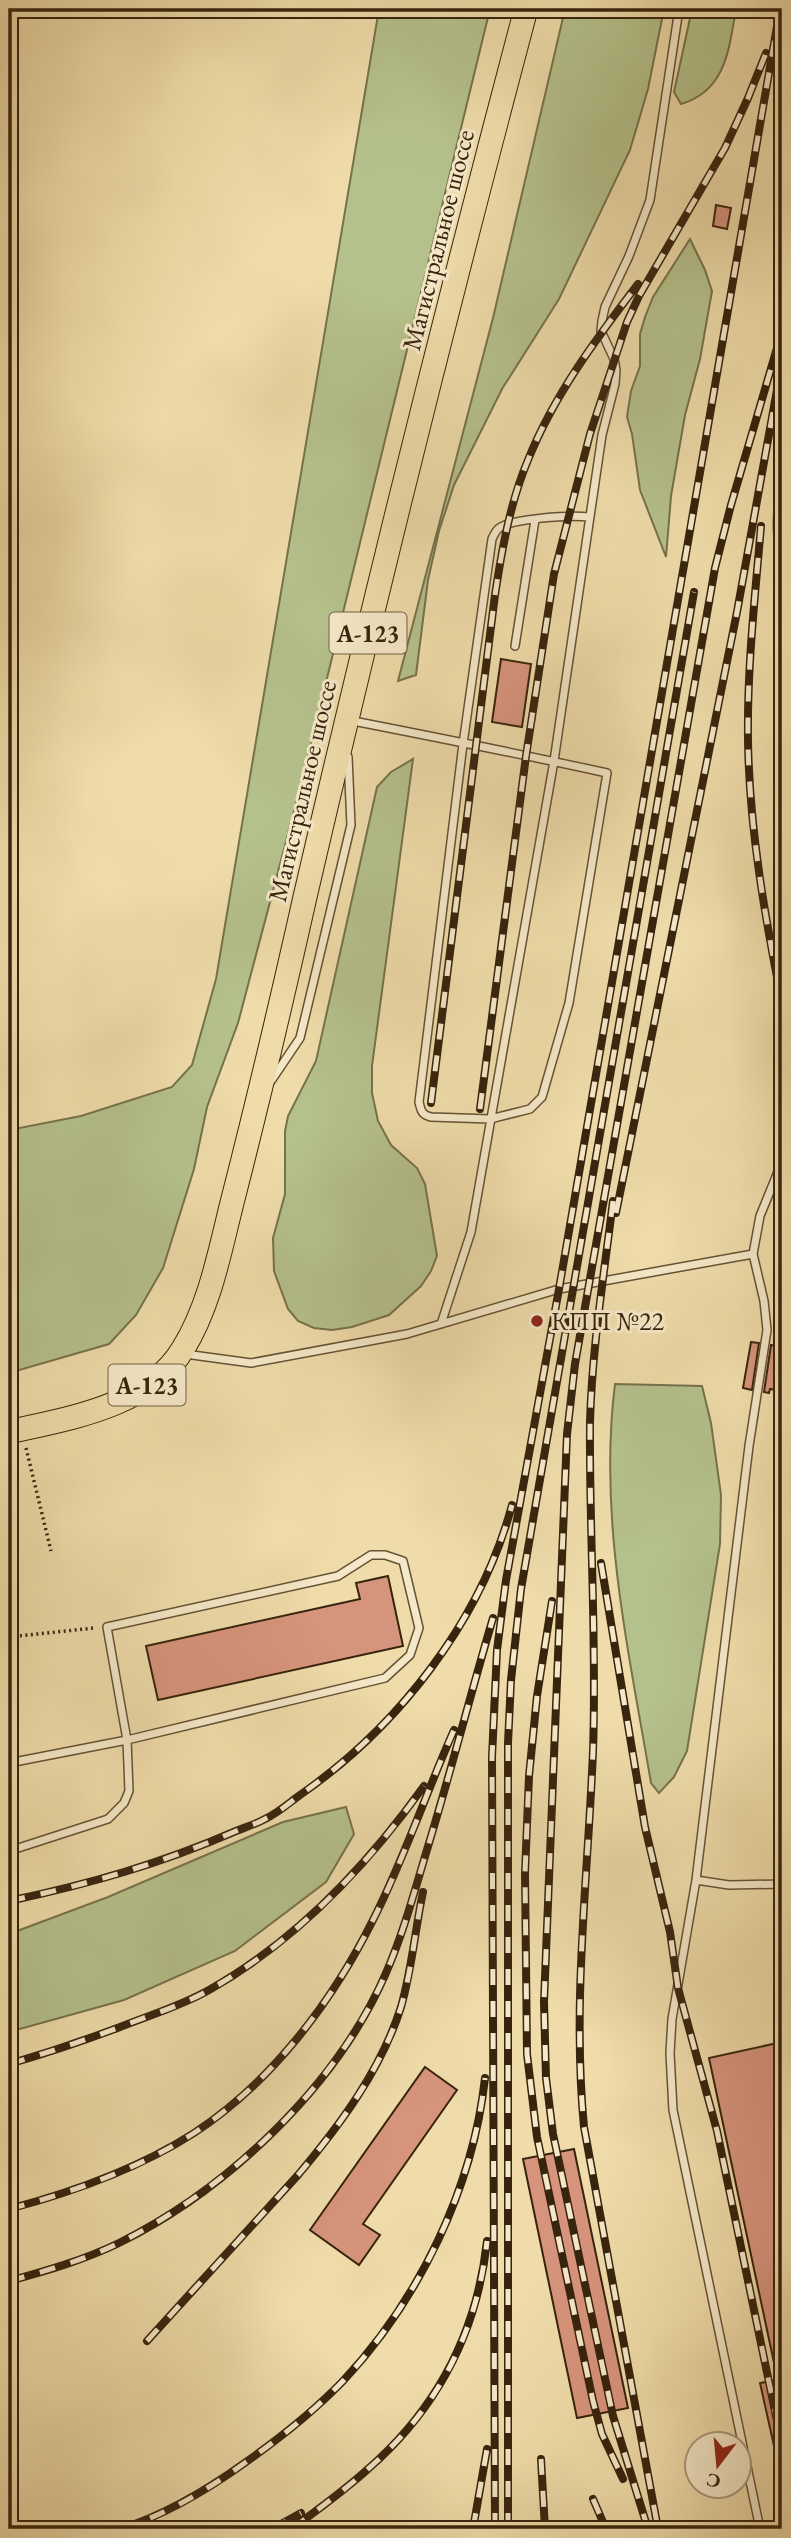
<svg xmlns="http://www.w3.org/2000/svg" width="791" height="2538" font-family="'EB Garamond',serif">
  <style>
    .green { fill: #b5c18b; stroke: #76724c; stroke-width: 2 }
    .building { fill: #d7947c; stroke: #37240d; stroke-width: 2 }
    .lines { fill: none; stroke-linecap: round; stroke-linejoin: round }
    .lane-casing { stroke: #655234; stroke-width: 10 }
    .primary-casing { stroke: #37240d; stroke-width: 25 }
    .path { stroke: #37240d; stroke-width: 3.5; stroke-dasharray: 2 3.5; stroke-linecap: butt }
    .lane { stroke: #f5e8c8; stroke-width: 7 }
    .primary { stroke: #efdcaa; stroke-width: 23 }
    .rail-casing { stroke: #37240d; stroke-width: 8 }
    .rail { stroke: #f5e8c8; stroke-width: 5; stroke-dasharray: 16; stroke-linecap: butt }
    .poi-dot { fill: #8f2418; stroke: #f5e8c8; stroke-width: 2.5 }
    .labels { text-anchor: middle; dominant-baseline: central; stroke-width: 6; stroke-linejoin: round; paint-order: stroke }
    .shield { fill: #f5e8c8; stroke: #705f45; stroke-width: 2 }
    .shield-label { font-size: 24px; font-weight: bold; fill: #37240d }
    .street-label { font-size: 26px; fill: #37240d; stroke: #f5e8c8 }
    .poi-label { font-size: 26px; fill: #37240d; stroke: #f5e8c8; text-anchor: start }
  </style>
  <rect width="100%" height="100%" fill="#efdcaa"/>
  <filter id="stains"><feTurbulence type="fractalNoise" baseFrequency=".00286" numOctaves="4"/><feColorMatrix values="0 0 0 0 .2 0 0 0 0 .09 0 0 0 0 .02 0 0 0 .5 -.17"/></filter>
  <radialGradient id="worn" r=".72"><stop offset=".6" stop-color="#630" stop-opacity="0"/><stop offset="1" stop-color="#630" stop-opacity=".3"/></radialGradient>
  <path class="green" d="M379,9H490L302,781L238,1023L207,1107L194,1169L163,1268L136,1315L109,1344L9,1373V1130L81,1116L172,1087L192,1065L216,979Z
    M565,9H664L648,89L630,150L559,299L502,389L454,485L439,531L428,580L416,675L398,681L493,318Z
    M692,9H736C729,49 726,91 681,104L674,92Z
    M690,239L705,270L712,291L700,359L685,415L671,496L666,557L640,490L632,434L627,417L631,391L640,366V334L645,317L653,297Z
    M782,455V561C765,536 778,485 782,455Z
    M413,759L372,1066V1093L378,1121L391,1145L417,1168L425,1184L437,1256L431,1271L421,1286L389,1315L352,1327L332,1330L314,1328L298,1321L288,1309L274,1271L273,1238L285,1194V1131L288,1116L316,1061L377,787L391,772Z
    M615,1384L702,1386L711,1423L721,1495L720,1544L687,1751L674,1777L659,1793L651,1783C629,1652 598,1518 615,1384Z
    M346,1807L354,1834L326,1882L235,1951L124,2000L9,2032V1934L108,1897L283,1822Z"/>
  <path class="building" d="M716,205L731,208L727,229L713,226Z
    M501,659L531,664L522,727L492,722Z
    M751,1342L759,1343L752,1390L743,1388Z
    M771,1345L778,1346L775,1362L782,1363V1391L770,1389L769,1393L764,1392Z
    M388,1576L403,1646L158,1700L146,1646L360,1599L356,1583Z
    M782,2042V2371L776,2372L709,2058Z
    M425,2067L457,2090L363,2224L380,2235L359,2265L310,2230Z
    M574,2149L628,2408L577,2418L523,2159Z
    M782,2379V2454L776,2455L760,2383Z"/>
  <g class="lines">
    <defs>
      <path id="lane" d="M515,646L535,520
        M348,720C435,737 521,754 607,773L569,1003L542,1097L530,1109L490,1119L431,1117C422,1115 421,1111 419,1102L463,744L492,539C494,535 495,532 498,529C511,518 571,515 589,517
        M271,1081L300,1038L351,825L348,757
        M753,1254L760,1216L782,1162
        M441,1324L471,1232L554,761L602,435L615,384L616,370L614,359L601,331L602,321L605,307L629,256L650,200L679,9
        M185,1354L251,1363L407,1334L559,1289L753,1254L764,1301L767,1330L749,1446L696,1880L672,2019L670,2053L673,2110L760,2529
        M9,1763L127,1740L385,1678L410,1655L419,1628L403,1561L385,1555H371L338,1576L107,1627L127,1740L129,1791L124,1803L108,1819L9,1851
        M696,1880L729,1885L782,1884"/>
      <path id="primary" d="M9,1432C69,1418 148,1407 183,1349C212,1302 221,1244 235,1191C260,1093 283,995 305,897C374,600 448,303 526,9"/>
    </defs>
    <use href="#lane" class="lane-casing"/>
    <use href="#primary" class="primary-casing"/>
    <path class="path" d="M26,1448L51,1551
      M9,1637L94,1628"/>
    <use href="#lane" class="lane"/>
    <use href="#primary" class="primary"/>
    <defs>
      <path id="rail" d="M761,526C755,597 747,668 748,739C749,827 765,917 782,1003
        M431,1103L495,595C502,549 510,503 528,460C554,395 596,339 638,284
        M480,1109L526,756L554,574L590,434L627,322L639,296L725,148L748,98L766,53
        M613,1201C604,1275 592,1348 590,1422C589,1532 597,1641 593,1751C588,1877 572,2001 584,2127L658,2529
        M616,1213L737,612L782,362
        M601,1563L645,1827L670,1932L678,1988L717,2131L782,2445
        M552,1601L537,1696L529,1776L525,1873L527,2054L537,2137L593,2401L602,2434L623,2479
        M9,1901C89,1884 160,1864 236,1831C246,1827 256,1824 265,1819C278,1813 289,1803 300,1795C398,1727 481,1621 512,1505
        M9,2064C47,2053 83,2041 120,2027C150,2015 181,2006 209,1990C296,1941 366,1867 424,1786
        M9,2209C73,2192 138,2169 194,2133C272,2082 332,2002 373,1920C404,1859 426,1793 454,1730
        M9,2281C46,2271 84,2260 119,2243C228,2189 337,2086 386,1973C403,1934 414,1893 426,1853C450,1775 470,1696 493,1618
        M147,2341L298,2175C340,2125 381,2070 401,2007C412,1969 415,1930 423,1892
        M541,2459L545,2529
        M593,2499L606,2529
        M120,2529C166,2515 207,2490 246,2462C280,2438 314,2411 343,2381C419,2300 473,2188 485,2078
        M272,2529L301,2513
        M292,2529C318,2509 344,2491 368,2469C438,2408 477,2333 487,2241
        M473,2529L487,2449
        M495,2529L492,1757L497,1650L506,1580L559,1289L780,9
        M508,2529V1743L511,1680L521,1589L694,592
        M648,2529L613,2416L553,2134L546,2078L544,2002L567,1434L575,1364L715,568L731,505L782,331"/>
    </defs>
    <use href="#rail" class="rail-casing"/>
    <use href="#rail" class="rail"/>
  </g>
  <circle class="poi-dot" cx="537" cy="1321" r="7"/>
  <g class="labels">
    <g class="shield">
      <rect x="329.5" y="612.5" width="77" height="41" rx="5"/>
      <rect x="108.5" y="1364.5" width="77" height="41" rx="5"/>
    </g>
    <g class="shield-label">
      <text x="368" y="633">А-123</text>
      <text x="147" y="1385">А-123</text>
    </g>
    <g class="street-label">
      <text transform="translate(438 240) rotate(-76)">Магистральное шоссе</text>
      <text transform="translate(302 791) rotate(-77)">Магистральное шоссе</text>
    </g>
    <g class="poi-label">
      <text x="551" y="1321">КПП №22</text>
    </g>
  </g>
  <rect width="791" height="2538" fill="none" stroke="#efdcaa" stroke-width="35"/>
  <rect x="10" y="10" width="770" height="2517" fill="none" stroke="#37240d" stroke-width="3.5"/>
  <rect x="18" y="18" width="756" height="2503" fill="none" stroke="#37240d" stroke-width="2"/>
  <g transform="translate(718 2465) rotate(196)"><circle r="33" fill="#f5e8c8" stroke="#a99a7d" stroke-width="2"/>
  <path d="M0-5L12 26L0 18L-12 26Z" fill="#8f2418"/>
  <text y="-10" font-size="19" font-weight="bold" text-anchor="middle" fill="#37240d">С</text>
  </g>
  <rect width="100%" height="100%" filter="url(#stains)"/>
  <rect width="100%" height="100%" fill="url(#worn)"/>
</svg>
